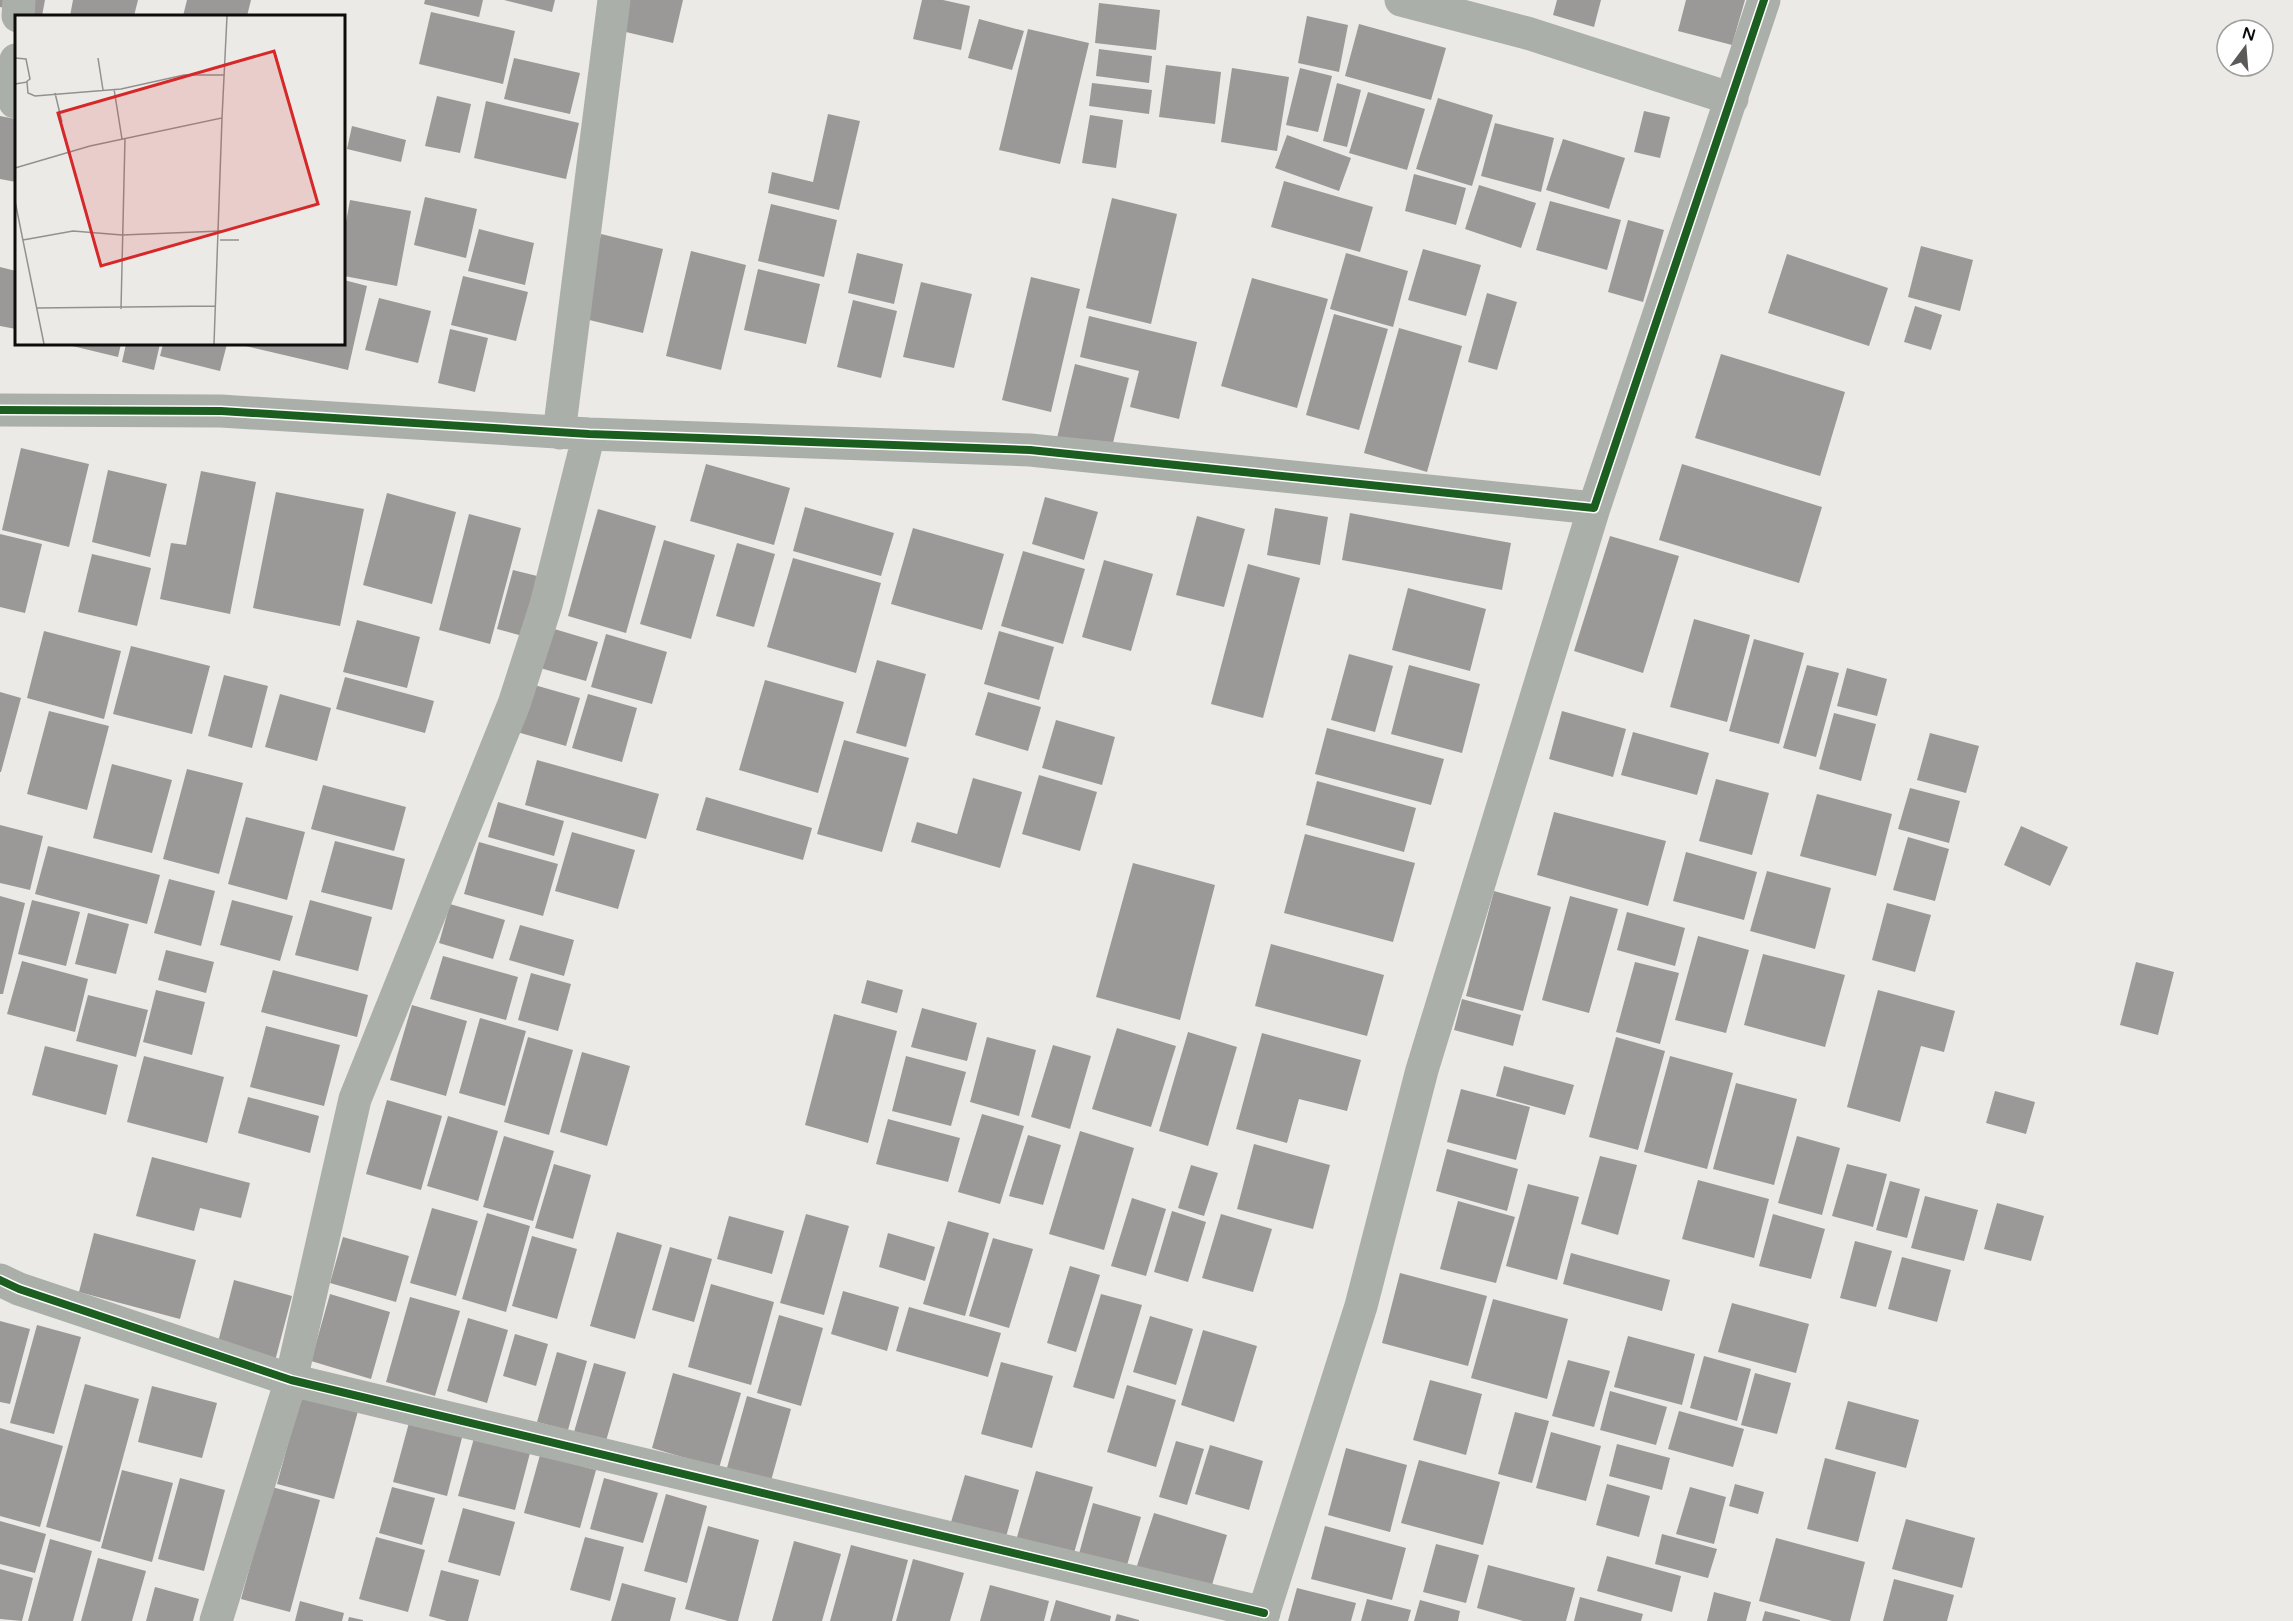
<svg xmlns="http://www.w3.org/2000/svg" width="2293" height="1621" font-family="'Varela Round',sans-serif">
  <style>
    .building { fill: #9b9997 }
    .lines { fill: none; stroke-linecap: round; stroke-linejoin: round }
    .street { stroke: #aaafaa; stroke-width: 33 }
    .cycleway-casing { stroke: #fff; stroke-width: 11 }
    .cycleway { stroke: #1b5e20; stroke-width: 8 }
    .inset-road { fill: none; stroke: #93918f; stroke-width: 1.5 }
    .view { fill: #d62828; fill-opacity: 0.15; stroke: #d62828; stroke-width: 3 }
    .inset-edge { fill: none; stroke: #0d0c0b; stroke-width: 3 }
  </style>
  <rect width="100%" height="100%" fill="#eceae7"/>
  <path class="building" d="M0,0H45L42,16L0,7Z
    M73,0H138L134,16H70Z
    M187,0H251L247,16H183Z
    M425,0H483L479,17L424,4Z
    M504,0H555L552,12Z
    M620,0H683L673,43L613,29Z
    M922,0H943L970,6L961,50L913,39Z
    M1557,0H1601L1594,27L1553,15Z
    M1686,0H1745L1732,45L1678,31Z
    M1099,3L1160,10L1156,50L1095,43Z
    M431,12L515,31L503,84L419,64Z
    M1307,16L1348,25L1339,72L1298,63Z
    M979,19L1024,31L1012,70L968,58Z
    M1359,24L1446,48L1431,100L1345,76Z
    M1028,29L1089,43L1060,164L999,150Z
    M1099,49L1152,56L1149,83L1096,76Z
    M514,58L580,73L570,114L504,99Z
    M1166,65L1221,72L1215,124L1159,117Z
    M1232,68L1289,77L1277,151L1221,142Z
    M1300,68L1332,76L1318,132L1286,125Z
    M1092,83L1152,90L1149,114L1089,106Z
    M1337,83L1361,90L1347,147L1323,141Z
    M1368,92L1425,109L1407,170L1349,153Z
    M437,96L471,104L460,153L425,146Z
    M1438,98L1493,115L1472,186L1416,169Z
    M486,101L579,123L566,179L474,158Z
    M1644,111L1670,117L1660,158L1634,152Z
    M828,114L860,121L839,210L768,193L772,172L813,182Z
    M1090,115L1123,120L1116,168L1082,163Z
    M0,116L16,119V182L0,179Z
    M1495,123L1554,138L1541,192L1481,176Z
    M352,126L406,140L401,162L347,149Z
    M1287,135L1351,158L1339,191L1275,168Z
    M1563,139L1625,158L1609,209L1546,190Z
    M1414,174L1466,188L1456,225L1405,211Z
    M1284,181L1373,207L1360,252L1271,227Z
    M1479,185L1536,203L1521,248L1465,229Z
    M425,197L477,209L466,258L414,245Z
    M1112,198L1177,214L1151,324L1086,308Z
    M350,200L411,211L397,286L344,276V233Z
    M1550,201L1621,220L1607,270L1536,250Z
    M771,204L837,220L824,277L758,261Z
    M1628,220L1664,230L1643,302L1608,292Z
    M479,229L534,243L525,285L468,271Z
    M601,234L663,249L643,333L581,318Z
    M1921,246L1973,260L1960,311L1908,297Z
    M1423,249L1481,265L1466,316L1408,300Z
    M691,251L746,265L721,370L666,356Z
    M857,253L903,264L894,304L848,293Z
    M1346,253L1408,271L1393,327L1330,309Z
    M1787,254L1888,288L1869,346L1768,313Z
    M0,267L16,271V329L0,326Z
    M758,269L820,284L806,344L744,330Z
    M463,276L528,292L516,341L451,325Z
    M1031,277L1080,289L1051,412L1002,400Z
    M1252,278L1328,299L1297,408L1221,386Z
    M344,280L367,286L348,370L237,344H344Z
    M921,282L972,294L954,368L903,357Z
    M1487,293L1517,302L1497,370L1468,362Z
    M379,298L431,311L418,363L365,350Z
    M853,300L897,311L881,378L837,367Z
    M1915,306L1942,315L1931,350L1904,342Z
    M1334,314L1388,329L1359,430L1306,415Z
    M1089,316L1197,342L1179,419L1130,407L1139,371L1080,357Z
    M1399,328L1462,346L1427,472L1364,453Z
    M450,329L488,338L475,392L438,383Z
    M64,344H121L118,357Z
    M126,344H160L154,370L122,362Z
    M163,344H227L220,371L160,356Z
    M1721,354L1845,392L1820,476L1695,438Z
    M1075,364L1129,378L1111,451L1057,438Z
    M21,448L89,464L69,547L2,530Z
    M706,464L790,488L774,545L690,521Z
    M1682,464L1822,507L1799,583L1659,540Z
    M108,470L167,484L150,557L92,542Z
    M201,471L256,482L230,614L160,599L171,543L186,545Z
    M276,492L364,509L340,626L253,608Z
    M387,493L456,512L432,604L363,585Z
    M1045,497L1098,512L1084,560L1032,544Z
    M805,507L894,533L881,576L793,551Z
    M1275,508L1328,517L1320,565L1267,555Z
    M598,509L656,526L626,633L568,616Z
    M1350,513L1511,543L1502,590L1342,560Z
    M469,514L521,528L490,644L439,630Z
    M1197,516L1245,529L1224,607L1176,595Z
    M913,528L1004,554L982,630L891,604Z
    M0,534L42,544L25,613L0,607Z
    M1610,536L1679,556L1643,673L1574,651Z
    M664,540L715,555L691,639L640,624Z
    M737,543L775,554L754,627L716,616Z
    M1023,551L1085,569L1063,644L1001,626Z
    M92,554L151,568L137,626L78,612Z
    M793,558L881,583L856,673L767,647Z
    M1104,560L1153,574L1131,651L1082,637Z
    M1248,564L1300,578L1263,718L1211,704Z
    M513,570L545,578L530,638L497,629Z
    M1408,588L1486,609L1470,671L1392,650Z
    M1694,619L1750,635L1727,722L1670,707Z
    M357,620L420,637L407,688L343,672Z
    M551,628L598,642L586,681L540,668Z
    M44,631L121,651L104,719L27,698Z
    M999,631L1054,647L1039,700L984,684Z
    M606,634L667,652L652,704L591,687Z
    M1754,639L1804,653L1779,744L1729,731Z
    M131,646L210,666L192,734L113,714Z
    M1349,654L1393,666L1375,732L1331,720Z
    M877,660L926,674L906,747L856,733Z
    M1409,665L1480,684L1462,753L1391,734Z
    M1807,665L1839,673L1816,757L1783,748Z
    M1847,668L1887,679L1877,716L1837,706Z
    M224,675L268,686L252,748L208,736Z
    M345,677L434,701L425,733L336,709Z
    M765,680L844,702L818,793L739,770Z
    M531,684L580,698L566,746L517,732Z
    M0,692L21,698L1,772H0Z
    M988,692L1041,707L1028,751L975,735Z
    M280,694L331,708L317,761L265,747Z
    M588,694L637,708L622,762L572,748Z
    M49,711L109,726L87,810L27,794Z
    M1562,711L1626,729L1613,777L1549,759Z
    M1834,713L1876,724L1861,781L1819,769Z
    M1056,720L1115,737L1102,785L1042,768Z
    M1327,728L1444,759L1431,805L1315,774Z
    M1633,732L1709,753L1697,795L1621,775Z
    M1930,733L1979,746L1966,793L1917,780Z
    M844,740L909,758L882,852L817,834Z
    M537,760L659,794L646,839L525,805Z
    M112,764L172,780L152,853L93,838Z
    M187,769L243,783L219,874L163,859Z
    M1039,775L1097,792L1080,851L1022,834Z
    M973,778L1022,792L1000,868L911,842L917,822L957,834Z
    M1716,779L1769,793L1752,855L1699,841Z
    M1317,781L1416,808L1404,852L1306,825Z
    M323,785L406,807L394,851L311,829Z
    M1910,788L1960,801L1949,843L1898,829Z
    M1817,794L1892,814L1876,876L1800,856Z
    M706,797L812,828L803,860L696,830Z
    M498,802L564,821L554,856L488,837Z
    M1554,812L1666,841L1648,906L1537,875Z
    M246,817L305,832L287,900L228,884Z
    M0,825L43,836L30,890L0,883Z
    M2021,826L2068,847L2050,886L2004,865Z
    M572,832L635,850L618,909L555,891Z
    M1305,834L1415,863L1393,942L1284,913Z
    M1908,837L1949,849L1935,901L1893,890Z
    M335,841L405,859L392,910L321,892Z
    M479,842L558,864L543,916L464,894Z
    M48,846L160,875L147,924L35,894Z
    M1686,852L1757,872L1744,920L1673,901Z
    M1133,863L1215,885L1180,1020L1096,997Z
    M1767,871L1831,888L1815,949L1750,931Z
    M169,879L215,891L201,946L154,933Z
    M1494,891L1551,907L1523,1011L1466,996Z
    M0,896L25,903L3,994H0Z
    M1570,896L1618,909L1589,1013L1542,1000Z
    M32,900L80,912L66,966L18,954Z
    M232,900L293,916L280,961L220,945Z
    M310,900L372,917L358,971L295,955Z
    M1887,903L1931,915L1915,972L1872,960Z
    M450,904L505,920L493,959L439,943Z
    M1627,912L1685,928L1675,966L1617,950Z
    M88,913L129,924L116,974L75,964Z
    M520,925L574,940L564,976L509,960Z
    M1698,936L1749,950L1726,1033L1675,1020Z
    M1271,944L1384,975L1367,1036L1255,1006Z
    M166,950L214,962L206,993L158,980Z
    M1763,954L1845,975L1825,1047L1744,1025Z
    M443,956L518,977L506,1020L430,999Z
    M22,961L88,979L75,1032L7,1014Z
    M1635,962L1679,973L1660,1044L1616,1032Z
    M2136,962L2174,972L2158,1035L2120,1025Z
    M273,970L368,995L357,1037L261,1012Z
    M531,973L571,984L558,1031L518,1020Z
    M867,980L903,990L897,1013L861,1003Z
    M156,990L205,1002L192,1055L143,1042Z
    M1878,990L1955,1011L1944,1052L1921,1046L1900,1122L1847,1107Z
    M88,995L148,1010L136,1057L76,1041Z
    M1462,999L1521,1015L1513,1046L1454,1030Z
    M412,1005L467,1021L446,1096L390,1080Z
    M922,1008L977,1023L967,1061L911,1047Z
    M834,1014L897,1031L868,1143L805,1125Z
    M480,1018L526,1031L505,1106L459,1093Z
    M266,1026L340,1045L324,1106L250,1087Z
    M1117,1028L1176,1046L1151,1127L1092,1109Z
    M1188,1032L1237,1047L1208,1146L1159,1131Z
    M1262,1033L1361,1060L1347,1111L1299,1099L1287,1143L1236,1129Z
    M528,1037L573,1050L549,1135L504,1122Z
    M987,1037L1036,1050L1019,1116L970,1102Z
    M1616,1037L1665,1051L1638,1150L1589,1137Z
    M1053,1045L1091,1056L1070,1129L1031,1117Z
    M45,1046L118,1065L106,1115L32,1095Z
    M582,1052L630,1066L607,1146L560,1132Z
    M144,1056L224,1077L207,1143L127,1122Z
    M906,1056L966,1072L951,1126L892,1111Z
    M1670,1056L1733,1073L1707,1169L1644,1152Z
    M1504,1066L1574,1085L1565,1115L1496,1096Z
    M1736,1083L1797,1099L1774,1185L1713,1169Z
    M1461,1089L1530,1107L1516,1160L1447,1142Z
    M1995,1091L2035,1102L2026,1134L1986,1123Z
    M248,1097L319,1116L310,1153L238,1133Z
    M387,1100L442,1116L421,1190L366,1174Z
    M982,1114L1024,1126L1000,1204L958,1192Z
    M448,1116L498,1131L478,1201L427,1186Z
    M888,1119L960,1138L948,1182L876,1164Z
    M1080,1131L1134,1148L1104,1250L1049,1234Z
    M1028,1135L1061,1145L1043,1205L1009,1196Z
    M504,1136L554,1151L533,1221L483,1207Z
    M1797,1136L1840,1148L1822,1215L1778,1203Z
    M1254,1144L1330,1165L1313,1229L1237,1209Z
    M1447,1149L1518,1169L1507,1211L1436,1191Z
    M1600,1156L1637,1165L1618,1235L1581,1224Z
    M152,1157L250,1183L241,1218L200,1208L194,1231L136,1216Z
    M554,1164L591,1175L573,1239L535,1228Z
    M1847,1164L1887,1174L1873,1227L1832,1216Z
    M1191,1165L1218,1173L1204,1216L1178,1208Z
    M1698,1180L1769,1199L1754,1258L1682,1239Z
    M1890,1181L1920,1189L1907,1238L1876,1230Z
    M1528,1184L1579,1197L1557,1280L1506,1266Z
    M1925,1196L1978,1210L1964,1261L1911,1248Z
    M1132,1198L1166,1209L1146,1276L1111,1266Z
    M1458,1201L1515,1217L1496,1283L1440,1269Z
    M1997,1203L2044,1216L2031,1261L1984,1249Z
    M432,1208L478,1221L456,1296L410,1283Z
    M1172,1211L1206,1222L1188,1282L1154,1272Z
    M487,1213L530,1226L506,1312L462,1299Z
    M806,1214L849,1226L824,1315L780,1303Z
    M1221,1214L1272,1229L1253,1292L1202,1278Z
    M1773,1214L1825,1229L1811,1279L1759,1266Z
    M729,1216L784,1231L772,1274L717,1259Z
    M948,1221L989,1233L965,1316L923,1304Z
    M617,1232L662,1245L635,1339L590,1326Z
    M94,1233L196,1260L180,1319L79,1292Z
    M888,1233L935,1247L925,1281L879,1267Z
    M532,1236L577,1249L557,1319L512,1306Z
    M343,1237L409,1256L396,1302L330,1283Z
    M993,1238L1033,1249L1009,1328L969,1316Z
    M1855,1241L1892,1251L1876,1307L1840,1298Z
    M670,1247L712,1259L694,1322L652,1310Z
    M1571,1253L1670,1280L1662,1311L1563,1284Z
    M1902,1257L1951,1270L1937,1322L1888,1309Z
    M1070,1266L1100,1275L1076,1352L1047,1343Z
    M1400,1273L1487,1296L1468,1366L1382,1343Z
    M234,1280L292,1296L275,1361L217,1346Z
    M711,1284L774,1302L751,1385L688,1367Z
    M843,1291L899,1307L887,1351L831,1334Z
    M330,1294L390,1312L371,1379L311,1361Z
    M1101,1294L1142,1305L1114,1399L1073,1387Z
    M410,1297L460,1311L435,1396L386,1382Z
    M1493,1299L1568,1319L1547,1399L1471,1378Z
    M1732,1303L1809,1324L1796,1373L1718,1352Z
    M909,1307L1001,1333L988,1377L896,1351Z
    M779,1315L823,1328L801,1406L757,1393Z
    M1150,1316L1193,1329L1176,1385L1133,1372Z
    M468,1318L508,1330L487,1403L447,1391Z
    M0,1321L30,1329L10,1404L0,1402Z
    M37,1325L81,1337L54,1434L10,1423Z
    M1203,1330L1257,1346L1234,1422L1181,1405Z
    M515,1334L548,1344L536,1386L503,1376Z
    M1628,1336L1695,1354L1682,1405L1614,1387Z
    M557,1352L587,1361L568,1430L537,1422Z
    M1704,1356L1751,1369L1737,1421L1690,1408Z
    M1568,1360L1610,1371L1594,1427L1552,1416Z
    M1001,1362L1053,1376L1032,1448L981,1434Z
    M594,1363L626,1372L606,1441L574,1432Z
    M673,1373L741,1393L719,1468L652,1448Z
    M1755,1373L1791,1383L1777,1434L1741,1425Z
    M1430,1380L1482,1394L1466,1455L1413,1440Z
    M85,1384L139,1399L100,1542L46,1527Z
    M1127,1385L1176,1400L1156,1467L1107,1452Z
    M152,1386L217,1403L202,1458L138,1442Z
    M1610,1391L1667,1407L1656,1445L1600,1430Z
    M301,1396L358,1411L334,1499L277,1484Z
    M747,1396L791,1409L769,1488L725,1475Z
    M1848,1401L1919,1420L1906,1468L1835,1449Z
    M1679,1411L1744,1429L1733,1467L1668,1449Z
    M1515,1412L1549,1421L1532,1483L1498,1474Z
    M410,1419L463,1434L447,1496L393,1482Z
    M0,1428L63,1446L40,1527L0,1516Z
    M1551,1432L1601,1446L1586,1501L1536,1488Z
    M474,1438L530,1453L515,1510L458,1496Z
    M1176,1441L1204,1449L1187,1505L1159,1497Z
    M1617,1444L1670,1458L1662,1490L1609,1476Z
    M1210,1445L1263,1461L1249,1510L1195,1494Z
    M1346,1448L1407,1465L1390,1532L1328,1515Z
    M540,1455L596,1470L580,1528L524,1513Z
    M1825,1458L1876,1472L1858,1542L1807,1529Z
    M1419,1460L1500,1482L1483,1545L1401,1523Z
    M122,1470L173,1483L152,1562L101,1548Z
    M1036,1471L1093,1487L1070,1567L1013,1551Z
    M965,1475L1019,1490L1001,1555L946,1539Z
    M180,1478L225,1490L204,1571L158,1559Z
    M604,1478L658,1493L643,1543L590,1529Z
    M1607,1484L1650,1496L1639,1537L1596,1525Z
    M1735,1484L1764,1492L1758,1514L1729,1506Z
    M272,1487L320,1500L290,1612L241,1599Z
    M392,1487L435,1498L422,1545L379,1533Z
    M1690,1487L1726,1497L1714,1544L1676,1534Z
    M666,1494L707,1506L687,1583L644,1571Z
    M1093,1503L1141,1517L1121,1586L1074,1572Z
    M463,1508L515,1522L500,1576L448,1562Z
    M1154,1513L1227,1535L1209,1595L1135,1572Z
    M1906,1519L1975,1538L1962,1588L1892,1569Z
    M0,1521L46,1534L35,1573L0,1564Z
    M708,1526L759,1540L738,1621H728L685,1609Z
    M1325,1526L1406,1548L1392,1600L1311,1579Z
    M1662,1534L1717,1549L1708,1578L1655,1564Z
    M376,1537L425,1550L408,1612L359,1599Z
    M585,1537L624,1547L610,1601L570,1590Z
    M1776,1538L1865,1562L1850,1621H1832L1759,1601Z
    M50,1539L92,1551L73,1621H28Z
    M794,1541L841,1554L822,1621H772Z
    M1436,1544L1479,1555L1466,1603L1423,1592Z
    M851,1545L908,1560L892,1621H830Z
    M1607,1556L1681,1576L1672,1612L1597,1591Z
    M98,1558L146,1571L132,1621H81Z
    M913,1559L964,1573L950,1621H896Z
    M1488,1565L1575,1588L1566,1621H1523L1477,1608Z
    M0,1569L33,1578L22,1621L0,1619Z
    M441,1570L479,1580L468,1621H447L429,1616Z
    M1894,1579L1954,1595L1947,1621H1883Z
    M622,1583L676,1598L670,1621H611Z
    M990,1585L1049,1601L1044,1621H980Z
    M155,1587L199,1599L193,1621H146Z
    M1297,1588L1356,1603L1351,1621H1288Z
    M1714,1592L1751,1602L1746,1621H1707Z
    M1580,1597L1643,1614L1641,1621H1574Z
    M1367,1599L1411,1610L1408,1621H1361Z
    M1056,1600L1111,1616L1110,1621H1050Z
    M1420,1600L1460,1611L1458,1621H1414Z
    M300,1601L344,1613L342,1621H295Z
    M1765,1611L1800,1620V1621H1762Z
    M1117,1614L1139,1620V1621H1115Z
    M349,1617L363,1620V1621H348Z"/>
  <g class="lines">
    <path class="street" d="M1401,0L1527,33L1732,99
      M18,16L19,0
      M15,102L16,60
      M0,410L221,411L589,434L1030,450L1594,508L1764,0
      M559,433L614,0
      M0,1280L19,1289L291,1380L1264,1613
      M216,1621L291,1380L355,1099L514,704L546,605L589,434
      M1261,1621L1361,1306L1422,1070L1594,508"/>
    <defs>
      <path id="cycleway" d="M0,410L221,411L589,434L1030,450L1594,508L1764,0
        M0,1280L19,1289L291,1380L1264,1613"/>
    </defs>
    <use href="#cycleway" class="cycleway-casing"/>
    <use href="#cycleway" class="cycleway"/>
  </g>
  <g transform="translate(15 15)">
    <rect width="330" height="330" fill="#eceae7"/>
    <path class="inset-road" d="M0,43L11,44L15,64L11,67M83,43L88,75M0,69L12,67L13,78L20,81L106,74L169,60H209M99,74L107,124M40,78L47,107M0,153L75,131L207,103L212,1M0,186L29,329M8,225L58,216L107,220L206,216M205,225H224M22,293L200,291M106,294L110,123M199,329L207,103"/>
    <path class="view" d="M259,36L303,189L86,251L43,98Z"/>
    <rect width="330" height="330" class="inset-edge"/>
  </g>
  <g transform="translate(2245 48) rotate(16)"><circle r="28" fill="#ffffff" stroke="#9e9e9d" stroke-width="1.5"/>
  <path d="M0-4.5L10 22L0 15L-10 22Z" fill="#5b5a58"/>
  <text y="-9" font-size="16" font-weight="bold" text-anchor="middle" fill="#0d0c0b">N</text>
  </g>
</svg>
